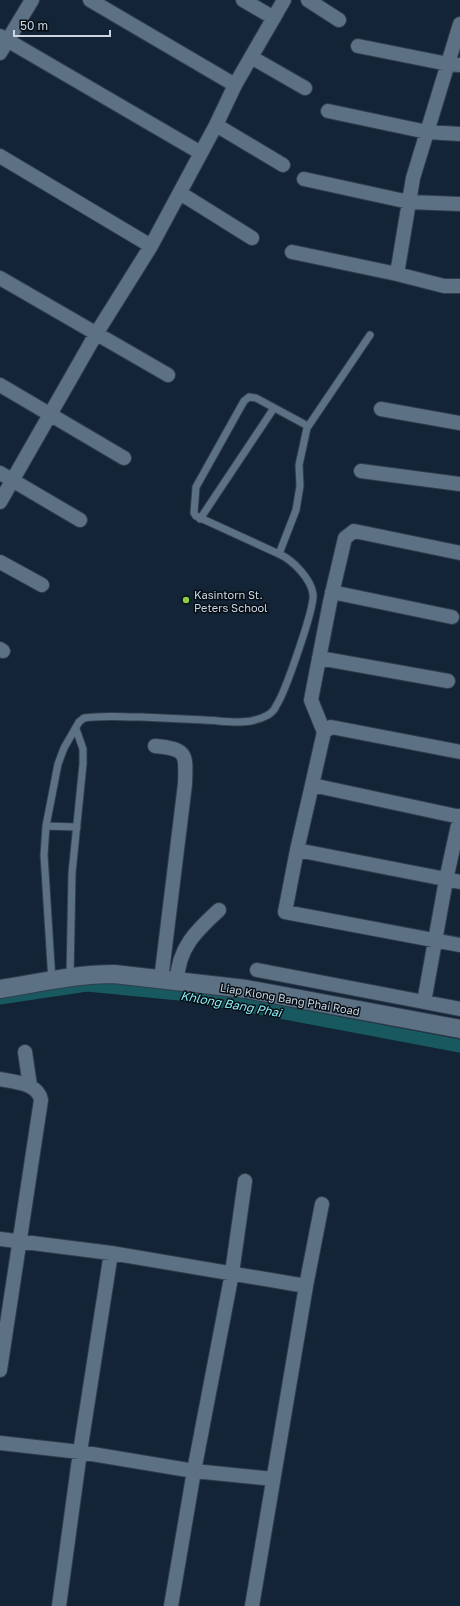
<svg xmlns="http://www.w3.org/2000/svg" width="460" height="1606" font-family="'Golos Text',sans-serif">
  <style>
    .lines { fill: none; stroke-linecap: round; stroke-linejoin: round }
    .canal { stroke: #17595e; stroke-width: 13 }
    .service-casing { stroke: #313d4c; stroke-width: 9 }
    .minor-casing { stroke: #313d4c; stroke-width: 16 }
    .tertiary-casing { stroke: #313d4c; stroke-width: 20 }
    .service { stroke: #5d7185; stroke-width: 7 }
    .minor { stroke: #5d7185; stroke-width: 14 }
    .tertiary { stroke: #5d7185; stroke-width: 18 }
    .poi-dot { fill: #8bce46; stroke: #060d14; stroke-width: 1.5 }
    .labels { text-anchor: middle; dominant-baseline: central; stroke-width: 3; stroke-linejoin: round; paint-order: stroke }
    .poi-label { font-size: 11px; fill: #cbd6e2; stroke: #060d14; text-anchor: start }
    .street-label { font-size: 11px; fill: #cbd6e2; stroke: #060d14 }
    .water-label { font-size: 12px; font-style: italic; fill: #8beef5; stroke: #060d14 }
  </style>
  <rect width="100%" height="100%" fill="#122435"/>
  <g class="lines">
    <path class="canal" d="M0,998L87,985L189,995L460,1046"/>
    <defs>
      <path id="service" d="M307,428L306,425L256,398L249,397L244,401L196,487L194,513L196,516L279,554L296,510L300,486L299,465L307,428L370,335
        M200,519L274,408
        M46,826L77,827
        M70,977L72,873L83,764V749L76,729
        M52,981L44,855L46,826L58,764L64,748L79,722L84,718C103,715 122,717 141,717C163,718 184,719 205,720C227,721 248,726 268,715C271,713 275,709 276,706C285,693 315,607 313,594C311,579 293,560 279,554"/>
      <path id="minor" d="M90,0L235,85
        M243,0L274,18
        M308,0L339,20
        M460,24L413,178L397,274L444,286H460
        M0,36L201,153
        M358,46L448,64L460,65
        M0,53L32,0
        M251,57L305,88
        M328,111L427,132L460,134
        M216,125L283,165
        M0,156L151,246
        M304,179L409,202L460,204
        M180,193L252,238
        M292,252L397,274
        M0,278L168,375
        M0,385L124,458
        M381,409L460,423
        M361,471L460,484
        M0,473L80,520
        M0,502L96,334L151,246L216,125L235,85L284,0
        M0,562L42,585
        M332,592L452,617
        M0,649L3,651
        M319,658L448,681
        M324,732L311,700L330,602L345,538L354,531L460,553
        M155,746C188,749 186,754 185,784L161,980
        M312,785L324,732L331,727L460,752
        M460,816L446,880L424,1002L460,1009
        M297,850L312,785L460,817
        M460,882L297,850L285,912L460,945
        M257,970L424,1002
        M177,981C178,948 196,931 219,910
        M25,1052L30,1086
        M0,1079C14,1082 38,1083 41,1100L0,1370
        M0,1239L111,1253L306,1286
        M0,1443L80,1452L194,1471L273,1479
        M59,1606L80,1452L111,1253
        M171,1606L194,1471L232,1273L245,1181
        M252,1606L306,1286L322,1204"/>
      <path id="tertiary" d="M0,989C38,983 75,974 114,974L246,989L460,1029"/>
    </defs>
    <use href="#service" class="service-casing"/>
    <use href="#minor" class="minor-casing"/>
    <use href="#tertiary" class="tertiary-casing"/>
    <use href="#service" class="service"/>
    <use href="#minor" class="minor"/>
    <use href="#tertiary" class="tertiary"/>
  </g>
  <circle class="poi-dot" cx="186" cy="600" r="4"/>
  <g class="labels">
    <g class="poi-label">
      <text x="194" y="594">Kasintorn St.<tspan x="194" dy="13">Peters School</tspan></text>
    </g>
    <g class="street-label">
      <text transform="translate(290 999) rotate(10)">Liap Klong Bang Phai Road</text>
    </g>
    <g class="water-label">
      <text transform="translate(231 1004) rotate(10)">Khlong Bang Phai</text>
    </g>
  </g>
  <path d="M14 30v6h96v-6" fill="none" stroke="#cbd6e2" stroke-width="2"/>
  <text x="20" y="30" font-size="12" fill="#cbd6e2" stroke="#060d14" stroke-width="3" paint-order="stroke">50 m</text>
</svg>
